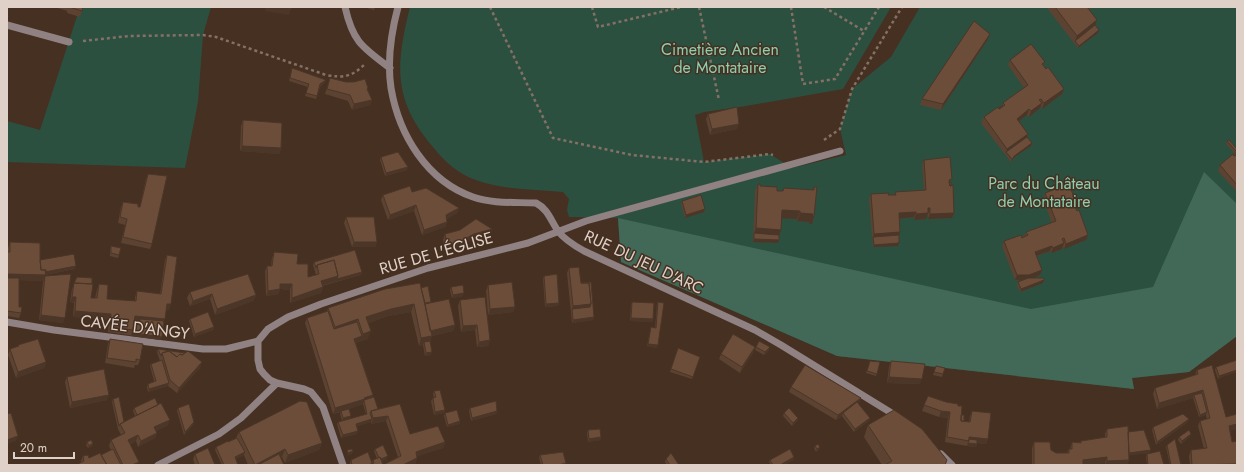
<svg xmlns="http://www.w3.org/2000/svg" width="1244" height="472" font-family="Jost,sans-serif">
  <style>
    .green { fill: #2c5040 }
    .forest { fill: #426857 }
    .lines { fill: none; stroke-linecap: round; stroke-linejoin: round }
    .path { stroke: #847164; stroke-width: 2.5; stroke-dasharray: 3 3; stroke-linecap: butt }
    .minor { stroke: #908183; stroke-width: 7 }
    .wall { fill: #5c4231; fill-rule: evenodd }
    .shaded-wall { fill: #4b3628 }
    .building { fill: #6b4d39; stroke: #4b3628 }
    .labels { text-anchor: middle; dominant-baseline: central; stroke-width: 3; stroke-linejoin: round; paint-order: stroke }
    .park-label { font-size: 16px; fill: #8ccfb0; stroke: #463021 }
    .street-label { font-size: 16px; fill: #e0d1c8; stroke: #463021 }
  </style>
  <rect width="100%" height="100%" fill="#463021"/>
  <path class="green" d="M80,7H211L203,35L198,102L185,168L7,162V121L40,130Z
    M410,7H891L843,89L746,106L704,112L695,115L704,162L770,154L792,168L846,155L840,129L852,89L891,57L920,7H1237V336L1189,372L1132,378L1134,389L837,356L621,262L618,218L569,217L567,210L569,199L563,192C535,189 503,190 476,180C458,174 444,161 433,147C392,99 396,64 410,7Z"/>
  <path class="forest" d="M1204,172L1237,204V336L1189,372L1132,378L1134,389L837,356L621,262L618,218L1031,309L1153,287Z"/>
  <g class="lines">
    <path class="path" d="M490,7L553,138L632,155L704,162L770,154L773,155
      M592,7L598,27L681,7
      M699,7L719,100
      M791,7L803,84L835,79L879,7
      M824,7L864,31
      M83,41L129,36L203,35L216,37L326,75C343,78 352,77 365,64
      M824,140L840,129L852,89L902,7"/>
    <path class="minor" d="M345,7C353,42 362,47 390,68
      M398,7C391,33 387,61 391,88C399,135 427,181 473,197C493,204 515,202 536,203C548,209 551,221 558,231C564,239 575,246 584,251L755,330L781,345L898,417
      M7,25L69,42
      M7,322L54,330L203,349H226L258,341
      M941,454L952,465
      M158,465L219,434L241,418L277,383
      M343,465L323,407L311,392L304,389L277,383L270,380L264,374L260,369L258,360V341L268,329L288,317L321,304L428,268L528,243L586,221L840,151"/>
  </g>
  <path class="wall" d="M54,7H83L80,17L67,13V11Z
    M363,7H375L374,10Z
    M1048,7H1092L1089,9L1097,20L1095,25L1098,33L1078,48L1047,8Z
    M988,39L941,110L920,105L922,99Z
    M1010,60L1044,65L1062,94L1042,109L1040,106V108L1029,117L1027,115L1019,121L1028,134L1027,137L1032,143L1031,146L1013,158V160L1011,162L981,123L984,117L998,108L1002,106L1003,103L1024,88L1008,65Z
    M292,68L325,82L320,87L316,99L305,96L308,87L289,81Z
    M330,78L368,90L372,100L370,105L352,110L348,101L325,94Z
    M708,114L739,124L737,129L710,135L706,119Z
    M243,120L281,148L279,154L240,151L241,126Z
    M1227,141L1237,149V192L1218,171L1220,165L1235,154L1226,144Z
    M381,157L407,170L385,176L380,160Z
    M924,160L951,182L954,213L952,218L928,219V214L926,219L914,220V217L899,219V243L898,246L873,247L869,199L871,194L888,195H894L895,192L924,190L922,165Z
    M148,174L152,244L150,249L121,243L125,225L118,223L121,207L123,202L140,207L146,179Z
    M758,184L760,186L777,191H782L784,188L813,190L814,187V216L812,224H809L810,222L797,221V219L781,218V230L779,235L778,243L753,242L755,191Z
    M412,192L459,208L457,213L447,219V222L445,227L422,235L414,211L388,220L381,200L383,195Z
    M1045,193L1076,208L1088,235L1086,240L1064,249L1063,247L1062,249L1051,253L1050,251L1037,256L1042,270L1040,275L1034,278L1043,283L1020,292L1017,285L1018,282L1022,281L1015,280L1002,246L1004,241L1021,237L1025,235L1026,232L1052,223L1043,199Z
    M682,201L705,209L704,212L685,218L681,204Z
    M346,217L377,242L375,247H352L344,223Z
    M492,229L490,234L472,240L461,246L445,250L443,240L445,234Z
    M10,242L40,258V260L75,269L45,275L43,281L19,280V307L21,313L19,318L7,316V252H8V248Z
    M111,246L119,255L118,258L110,256V249Z
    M274,252L297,264L308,277L316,275L313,265L314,262L362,272L361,275L322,286L323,287L321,293L290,303V290L280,289L278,294L266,296L265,271L267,266H271L272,258Z
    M167,255L169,310L166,309L161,340L108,332L109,319L73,317L74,303L70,302L72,289L77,277L91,298H95L97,290L99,284L107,299L135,301V297L137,291L160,294L165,260ZM134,321L139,322L138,324L134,323Z
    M569,268L581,283L594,317L593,320L572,323L567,273Z
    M45,276L63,323L39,320L43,282Z
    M544,276L559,303L558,306L545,307L543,279Z
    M488,285L515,307L513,312L488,315L486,291Z
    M451,287L463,296L452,298L450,290Z
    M421,288L431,302V303L455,325L453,331L432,336L430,341L431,355L425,356L423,345L419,346L411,312L388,316L368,323V339L356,343L373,395L372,398L378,409L400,404L410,434L445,442L443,448L417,456V458L415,464L413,465H350V463L351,460L372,463L373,460L377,459L374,451L375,449L387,459L382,461L383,465L398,457L386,421L371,424V422L357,426V434L341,438L337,424L338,422L342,421L340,414L341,412L333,414L305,323L307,318L327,311L328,308ZM363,404L366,414L350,419L345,410Z
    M190,292L256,295L253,301L215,315L210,299L190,306L187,298Z
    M460,300L490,340L488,346L477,347L475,330L461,332L458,306Z
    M632,302L653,319L652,322L630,321L631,305Z
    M658,302L657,348L647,346L651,327L655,328L657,304Z
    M190,319L214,327L213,330L194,337L189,321Z
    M110,339L140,360L138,365H135L134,368L105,363L108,344Z
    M18,345L46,362L44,368L16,378L8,355L10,349L18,346Z
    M755,347L753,353L740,373L719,359L721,354Z
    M756,347L769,350L764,355L755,350Z
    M678,348L700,357L692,379L670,372Z
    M158,349L200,368L177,393L168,386L148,392L147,387L148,384L154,381L150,366L151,364L160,361L157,352Z
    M1237,360L1218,379L1215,370L1216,367Z
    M870,361L880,362L876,376L866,373Z
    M891,361L920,384L887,383L889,366Z
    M936,366L943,374L942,377L933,375Z
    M1197,370L1226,417L1237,414V429L1230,430L1237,465H1190L1189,456L1191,450L1204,449L1198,426L1200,421L1207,419L1206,415L1199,417L1193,398L1157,409L1153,394L1155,388L1195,375Z
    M67,377L107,400L70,408L65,382Z
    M791,387L861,398L859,403L858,404L870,418L869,421L854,432L842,416L836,420L789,392Z
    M434,391L445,410L444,413L434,415L431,401L433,398L434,397L433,394Z
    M928,396L958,406L964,421L969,422L970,416L972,411L988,439L986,444L977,443L976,447L967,446L945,442L948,418L939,417L922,411Z
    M113,399L124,422L135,416L133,411L134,408L168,425L156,431L157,433L155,438L138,447L136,441L130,444L138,465H76L81,463V461L83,456L89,458L101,455L111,450L109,446L111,440L121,435L118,429L112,402Z
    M178,408L194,422L193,425L184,435L177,411Z
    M470,408L497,411L496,414L471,421L469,411Z
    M445,413L460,421L459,424L447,427L444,416Z
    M784,413L798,418L797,421L792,426L783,416Z
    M1188,422L1156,445L1152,430L1153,427Z
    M868,425L946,465H882L864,437Z
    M1107,429L1128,432L1151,450L1149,453L1129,455V460L1127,465H1105V463L1086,465H1032V448L1034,442L1056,453H1067L1069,449H1070L1072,442H1080L1081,441L1105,438V434Z
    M588,430L601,437L600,440L588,442L587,433Z
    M239,432L322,443L319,450L285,463L282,457L281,458L284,465H248L244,455L236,459L238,465H222L215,450L216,447L228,442L236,438Z
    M1179,437H1190L1181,444L1178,440Z
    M87,442L93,443L92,446L88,448L86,445Z
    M1167,445L1181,465H1170L1166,447Z
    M815,446L819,450L816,452L814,448Z
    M195,454L215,465H195L193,459Z
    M1147,454L1164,465H1147L1146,457Z
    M540,455L566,463L565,465H541L539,458Z
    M794,457L793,460L784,465H771L769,462L770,460Z
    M666,459L679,465H667L665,462Z"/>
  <path class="shaded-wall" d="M266,7H274L291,9L289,15L265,11Z
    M1097,20L1094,28L1075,41L1077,36Z
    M1099,30L1098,33L1078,48L1079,46Z
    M990,34L988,39L941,110L943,104Z
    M326,80L325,82L319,87L320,84Z
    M1064,89L1062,94L1042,109L1044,103Z
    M372,100L370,105L352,110L354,104Z
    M1042,103L1040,108L1029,117L1031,111Z
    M1029,109L1027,115L1015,124L1017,119Z
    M739,124L737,129L710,135L712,129Z
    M1028,134L1026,139L1006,152L1007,149Z
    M1032,143L1031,146L1013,158V160L1011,162L1013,157Z
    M242,146L281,148L279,154L240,151Z
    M408,167L407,170L385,176L386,173Z
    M416,205L414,211L388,220L390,215Z
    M459,208L457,213L444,221L446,215Z
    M928,208H930L926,219L914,220L916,214Z
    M705,209L704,212L685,218L686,215Z
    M782,210L800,211L797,219L779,218Z
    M916,212L914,217L897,219L899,213Z
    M800,213L813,214L810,222L797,221Z
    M954,213L952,218L928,219L930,214Z
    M812,216H814L812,224H809Z
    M447,222L445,227L422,235L424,230Z
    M756,228L781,230L778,238L754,233Z
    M492,229L490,234L472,240L461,246L445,250L447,245L474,234Z
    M900,232L898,238L873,237L874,234Z
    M1088,235L1086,240L1064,249L1066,244Z
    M754,239L779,240L778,243L753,242Z
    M354,242H377L375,247H352Z
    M899,243L898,246L873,247L874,245Z
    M1064,243L1062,249L1051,253L1053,248Z
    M1052,246L1050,251L1033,257L1035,252Z
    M76,266L75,269L43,275H45L43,281L7,280V274L40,273Z
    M1042,270L1040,275L1027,281L1015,280L1017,275Z
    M362,272L361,275L319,286L321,281L338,276Z
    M1044,280L1043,283L1020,292L1021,289Z
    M280,284H292L290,290L280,289L278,294L266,296L268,291Z
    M323,287L321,293L290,303L292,298Z
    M464,293L463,296L452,298L453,295Z
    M212,294L210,299L190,306L193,301Z
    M256,295L253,301L215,315L217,309Z
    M72,297H76L74,303L70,302Z
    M559,303L558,306L545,307L546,304Z
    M167,304H171L169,310L165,309Z
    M414,304L411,312L388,316L364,324L366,317L391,309Z
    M591,304L589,310L572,309L573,306Z
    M515,307L513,312L488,315L490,309Z
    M75,311L111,314L109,319L73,317Z
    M41,315L65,318L63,323L39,320Z
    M135,316L165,319L163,324L140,319L139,322L133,321Z
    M594,317L593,320L572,323L573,320Z
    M631,318L653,319L652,322L630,321Z
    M358,319L355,327L332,335L335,327Z
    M455,325L453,331L427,337L429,332Z
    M477,325L475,330L461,332L463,326Z
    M214,327L213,330L194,337L195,334Z
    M371,331L368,339L352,345L354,339L362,336L363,334Z
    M132,333L162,337L161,340L131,336Z
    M432,336L429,344L424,342L423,345L419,346L421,338Z
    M490,340L488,346L477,347L479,342Z
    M648,344L658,345L657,348L647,346Z
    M755,347L753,353L740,373L742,367Z
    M770,347L769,350L764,355L765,352Z
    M432,352L431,355L425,356L426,353Z
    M46,362L44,368L16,378L18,372Z
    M202,362L200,368L177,393L179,388Z
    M1237,370V372L1218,379L1219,376Z
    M889,377L922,379L920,384L887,383Z
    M169,383L168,386L148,392L149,389Z
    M1203,390L1201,396L1194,395L1193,398L1157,409L1159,403Z
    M109,395L107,400L70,408L72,402Z
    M373,395L371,400L364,401L363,404L333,414L335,408Z
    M861,398L859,403L844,414L843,413L842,416L836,420L838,415Z
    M445,410L444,413L434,415L435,412Z
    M497,411L496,414L471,421L472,418Z
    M941,411L950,412L948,418L939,417Z
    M1207,412L1206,415L1199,417L1200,415Z
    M351,416L350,419L342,421L343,418Z
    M388,416L386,421L371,424L373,418Z
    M798,418L797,421L792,426L793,423Z
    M870,418L869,421L854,432L855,429Z
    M372,419L371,422L355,427L356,424Z
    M1189,419L1188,422L1156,445L1157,442Z
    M170,420L168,425L152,433L154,427Z
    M460,421L459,424L447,427L448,425Z
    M194,422L193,425L184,435L185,432Z
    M1237,424V429L1227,431L1229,426Z
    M358,431L357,434L341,438L343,435Z
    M157,433L155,438L138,447L141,441Z
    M1191,434L1190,437L1181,444L1182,441Z
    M138,435L136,441L126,445L128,440Z
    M18,436L16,441L7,444V440Z
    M601,437L600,440L588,442L589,439Z
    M969,437L988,439L986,444L968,442Z
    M445,442L443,448L413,458L416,452Z
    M93,443L92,446L88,448L89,446Z
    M322,443L319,450L285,463L288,455Z
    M968,443L977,444L976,447L967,446Z
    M820,447L819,450L816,452L817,449Z
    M285,449L282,457L267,465H255Z
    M1151,450L1149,453L1127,456L1128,453Z
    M353,451L352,454L347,456L348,453Z
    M245,452L244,455L234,460L235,457Z
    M388,456L387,459L378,463L379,460Z
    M794,457L793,460L784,465H780Z
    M1107,457L1105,463L1086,465H1081L1083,460Z
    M417,458L415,464L413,465H403Z
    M1129,460L1127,465H1105L1107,461Z
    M139,462L138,465H132Z"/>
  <path class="building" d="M69,7H83L82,11Z
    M274,7H291V9Z
    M1055,7H1087L1097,20L1077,36Z
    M974,21L990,34L943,104L922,99Z
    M1095,25L1099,30L1079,46L1075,41Z
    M1031,44L1045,62L1042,64L1046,69L1048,67L1064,89L1044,103L1041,99L1039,100L1042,103L1031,111L1029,109L1017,119L1028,134L1007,149L984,117L998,107L999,109L1005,105L1003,103L1004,102L1028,85L1010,60Z
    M292,68L326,80L320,84L317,96L306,93L309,84L290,78Z
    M330,78L346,82H354L365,79L368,88L367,89L372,100L354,104L350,95L327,89Z
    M1002,106H1003L999,109L998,108Z
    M737,107L739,124L712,129L708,114Z
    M243,120L282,123L281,148L242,146Z
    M1027,137L1032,143L1013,157L1014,158L1012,159L1006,152Z
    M1229,140L1237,149V154L1234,156L1233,155L1237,152L1227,141Z
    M398,152L408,167L386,173L381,157Z
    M1233,154L1234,156L1237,154V185L1220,165Z
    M950,157L952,179L949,180L950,186L953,185L954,213L930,214V208H928V213L916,214V212L899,213L900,232L874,234L871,194L889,193L888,195H896L895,192L926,190L924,160Z
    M148,174L167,176L152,244L123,237L127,219L120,217L123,202L138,204V207H140Z
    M949,182H951V186H950Z
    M758,184H760V186L777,187V191H783L784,188L814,190V187H817L814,216H812L813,214L800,213V211L782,210L781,230L756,228Z
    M1069,184L1077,205L1075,206L1077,211L1079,210L1088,235L1066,244L1064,238L1062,239L1064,243L1053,248L1052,246L1035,252L1042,270L1029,275H1017L1004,241L1021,235L1022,238L1028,235L1026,232L1056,221L1045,193Z
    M410,186L412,192L426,188L459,208L446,215L447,222L424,230L416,205L390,215L383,195Z
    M701,195L705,209L686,215L682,201Z
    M346,217H374L377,242H354Z
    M476,219L492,229L474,234L463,240L447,245L445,234L460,230Z
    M754,233L779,235V240L754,239Z
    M899,235V243L874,245L873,237Z
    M10,242L40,243V258L41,270H46L45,275L7,274V252H10Z
    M111,246L121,248L119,255L111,253Z
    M355,250L362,272L337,279L338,276L334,260L317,265L316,268L314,262Z
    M274,252L298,254L297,264H308V277L319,274L317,265L334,260L338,276L321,281L323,287L292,298V284H280V289L268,291L267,266H272Z
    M74,254L76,266L45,272L46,270H41L40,260Z
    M167,255L177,257L171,304H167L165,319L135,316L133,330L110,327L111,314L75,311L76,297H72L74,283L93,284L91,298H97L99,284L108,285L107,299L136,301L137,291L161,294Z
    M579,267L581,283H589L591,304L573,306L569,268Z
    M71,274L65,318L41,315L45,276Z
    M248,274L256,295L217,309L212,294L193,301L190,292Z
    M557,274L559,303L546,304L544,276Z
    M77,277L92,278V284L74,283Z
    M7,278H19V307H22L21,313L7,311Z
    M1028,278H1044V280L1021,289L1018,282Z
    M512,282L515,307L490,309L488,285Z
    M591,282L594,317L573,320L572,309L590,307L591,304L589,283H581Z
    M420,283L432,336L421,338L414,304L391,309L366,317L371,331L363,334L358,319L335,327L328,308L385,289Z
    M463,285L464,293L453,295L451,287Z
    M428,286L431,302L425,303L421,288Z
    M485,297L490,340L479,342L477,325L463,326L460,300Z
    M449,299L455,325L430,331L425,304Z
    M632,302L654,303L653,319L631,318Z
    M658,302L664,303L658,345L648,344L651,327L656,328Z
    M328,311L334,329L357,322L362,336L354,339L373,395L364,398L365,399L335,408L307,318Z
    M208,312L214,327L195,334L190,319Z
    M140,319L164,321L162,337L132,333L133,330L134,323L139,324Z
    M733,334L755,347L742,367L721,354Z
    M38,339L46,362L18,372L10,349L19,346L18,345Z
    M110,339L143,344L140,360L136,359V362L107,358Z
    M430,341L432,352L426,353L424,342Z
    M759,341L770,347L765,352L756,347Z
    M678,348L700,357L693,377L671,369Z
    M158,349L185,353L182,355L180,354L177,357L169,351L162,353L161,356Z
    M169,351L177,357L180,354L182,355L188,351L202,362L179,388L170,380L162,353Z
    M162,360L169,383L149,389L148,384L156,381L151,364Z
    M1237,360V370L1219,376L1216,367Z
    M870,361L880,362L877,374L867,371Z
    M891,361L925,364L922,379L889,377Z
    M805,365L861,398L838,415L791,387Z
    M1212,365L1226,417L1237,414V424L1229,426L1232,442L1237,441V464L1192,465L1191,450L1207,448L1200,421L1210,418L1203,390L1159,403L1155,388L1198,374L1197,370Z
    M936,366L945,368L943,374L934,372Z
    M104,369L109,395L72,402L67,377Z
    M440,390L445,410L435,412L433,398L436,397L434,391Z
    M1202,393L1207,412L1200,415L1194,395Z
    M928,396L946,402L958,404V406H962L961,421L970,422L972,411L991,413L988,439L969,437V441L947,437L950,412L941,411L924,405Z
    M119,397L124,422L120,424L119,426L113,399Z
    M374,397L378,409L371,411L370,413L372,419L356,424L358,431L343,435L338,422L367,414L364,401V400Z
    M155,398L158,405L137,415L134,408Z
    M300,401L307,402L322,443L288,455L285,449L255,465L239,432Z
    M496,401L497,411L472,418L470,408Z
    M857,402L870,418L855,429L843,413Z
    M161,403L170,420L154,427L157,433L141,441L138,435L128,440L139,462L132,465H123L111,440L125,433L120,424Z
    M189,404L194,422L185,432L178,408Z
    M400,404L410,434L438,426L445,442L416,452L417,458L403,465H369L374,463L373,460L380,457L383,465L401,456L388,416L373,418L371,411Z
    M789,408L798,418L793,423L784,413Z
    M349,409L351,416L343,418L341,411Z
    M457,410L460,421L448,425L445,413Z
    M894,410L922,429L947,460L945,465H885L892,461L868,425Z
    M11,413L18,436L7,440V414Z
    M1183,414L1189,419L1157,442L1153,427Z
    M961,415H964V421H961Z
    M1128,426L1129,460L1107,461V457L1083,460V465H1034V442H1050L1051,450L1056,453H1069V449H1072V442L1081,443V441L1107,437V429Z
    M600,429L601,437L589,439L588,430Z
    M1144,430L1151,450L1129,453L1128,432Z
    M1189,430L1191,434L1182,441L1179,437Z
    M237,438L245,452L235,457L238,465H224L216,447L228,441V442Z
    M969,439L977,440V444L968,443Z
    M1175,439L1181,465H1171L1167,445Z
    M91,440L93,443L89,446L87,442Z
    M818,444L820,447L817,449L815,446Z
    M383,445L388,456L381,459L380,457L379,458L375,449Z
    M208,448L215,465H199L195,454Z
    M113,449L121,465H107L101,455Z
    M352,449L353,451L348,453L347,450Z
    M790,449L794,457L780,465H773L770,460Z
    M1160,451L1164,465H1148L1147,454Z
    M368,452L372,463L369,465H352L351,460Z
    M563,452L566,463L559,465H543L540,455Z
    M100,453L107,465H76L84,461L83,456L88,455L89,458Z
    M671,453L679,465H670L666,459Z
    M279,454L284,465H258Z"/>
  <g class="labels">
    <g class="park-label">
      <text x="720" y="49">Cimetière Ancien<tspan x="720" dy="18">de Montataire</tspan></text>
      <text x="1044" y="183">Parc du Château<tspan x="1044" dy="18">de Montataire</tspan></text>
    </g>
    <g class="street-label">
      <text transform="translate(436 253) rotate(-16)">RUE DE L'ÉGLISE</text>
      <text transform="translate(644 262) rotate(25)">RUE DU JEU D'ARC</text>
      <text transform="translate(135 327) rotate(7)">CAVÉE D'ANGY</text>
    </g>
  </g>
  <rect width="1244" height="472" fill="none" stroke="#e0d1c8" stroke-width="16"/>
  <path d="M14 452v6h60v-6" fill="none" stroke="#e0d1c8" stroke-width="2"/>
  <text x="20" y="452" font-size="12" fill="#e0d1c8" stroke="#463021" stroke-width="3" paint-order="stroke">20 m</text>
</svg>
